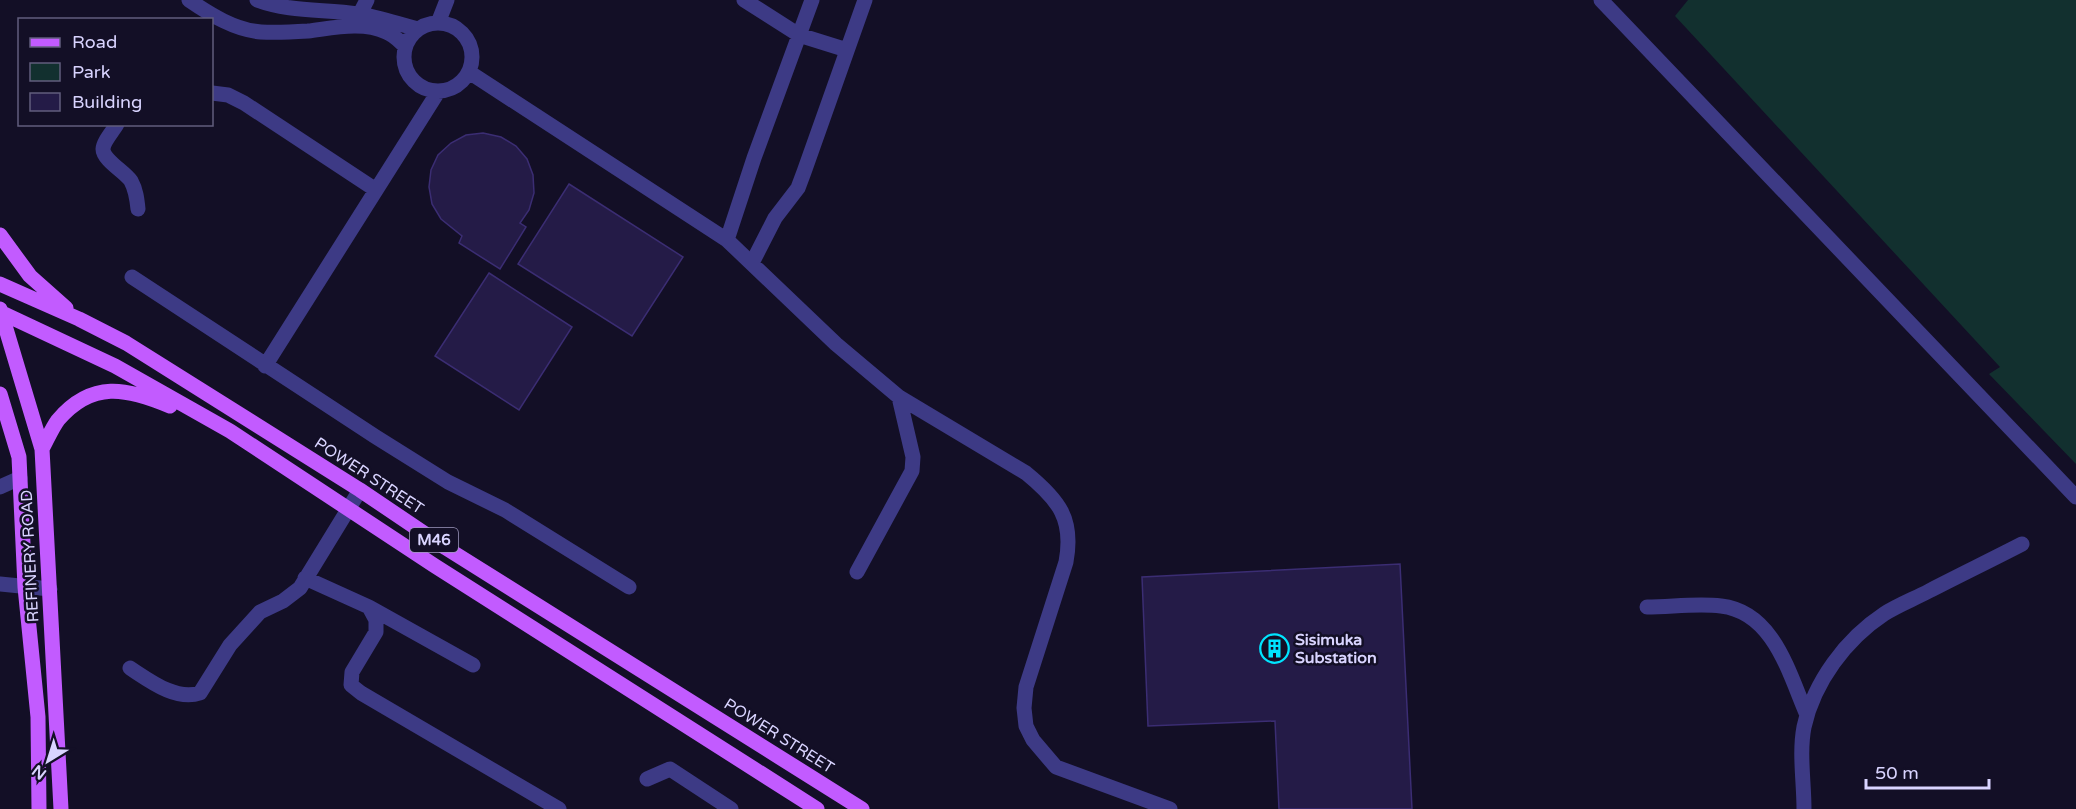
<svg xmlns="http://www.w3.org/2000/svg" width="2076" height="809" font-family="'Varela Round',sans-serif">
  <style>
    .green { fill: #12302f }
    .building { fill: #241b47; stroke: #3b2d73; stroke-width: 1.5 }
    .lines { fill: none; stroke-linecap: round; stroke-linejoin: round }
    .minor { stroke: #3d3a85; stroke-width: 15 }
    .major { stroke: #c25bff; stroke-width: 15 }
    .labels { text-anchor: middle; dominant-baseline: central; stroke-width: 5; stroke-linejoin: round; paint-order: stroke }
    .shield { fill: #130f26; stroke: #9e99be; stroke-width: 1.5 }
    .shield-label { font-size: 15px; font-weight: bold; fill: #d9d4ff }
    .street-label { font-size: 16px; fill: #d9d4ff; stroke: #130f26 }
    .poi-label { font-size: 16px; font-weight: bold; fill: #d9d4ff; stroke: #130f26; text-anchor: start }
  </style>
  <rect width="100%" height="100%" fill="#130f26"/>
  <path class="green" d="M1688,0H2076V464L1989,374L2000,367L1675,16Z"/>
  <path class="building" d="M483,133L501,137L516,146L527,159L533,175L534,193L529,210L520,223L526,227L500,269L459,243L462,236L441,219L432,204L429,187L431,170L438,155L451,143L466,135Z
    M569,184L683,257L632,336L518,264Z
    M489,273L572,327L519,410L435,356Z
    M1400,564L1412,809H1279L1275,721L1148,726L1142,577Z"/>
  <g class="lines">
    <path class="minor" d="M189,0C211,15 235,30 261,32C276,33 293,32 308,31C333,28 363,21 386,32C394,35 399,41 405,46
      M257,0C289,12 325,9 358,14C378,17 398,24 418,29
      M744,0L799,35L847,50
      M1601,0L2076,497
      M404 57a34 34 0 1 1 68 0a34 34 0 1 1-68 0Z
      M355,23L367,0
      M438,23L447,0
      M469,72L727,240L836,344L899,397L1026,473C1059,500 1074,519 1066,562L1026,687L1024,708L1026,726L1033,740L1056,767L1170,809
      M212,93L228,95L244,103L376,190
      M117,124C113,131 103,142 103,149C103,160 125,172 131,181C136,190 137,199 138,209
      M727,240L754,158L812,0
      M752,263L775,218L798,188L804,172L865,0
      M132,277L376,437L448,482L505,510L629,587
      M265,366L438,92
      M0,487L20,478
      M857,572L912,471L913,457L899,397
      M305,578L369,607L376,620V632L352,672L351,685L361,693L559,809
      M0,584L50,589
      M369,607L473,665
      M1647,607C1671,607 1697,603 1721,606C1774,612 1789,674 1807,715
      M130,668C150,681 176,701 200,693L230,645L260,612L283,601L300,588L360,490
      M647,779L670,769L731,809
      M1804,809C1804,782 1799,753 1804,727C1814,682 1846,639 1884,614C1898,605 1914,599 1929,591C1960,575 1991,560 2022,544"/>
    <path class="major" d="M0,235L30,276L66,308
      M0,284L79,319L126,343L360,490L446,548L862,809
      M0,309L42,449L61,809
      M0,312L115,366L230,431L435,566L817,809
      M0,394L19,457L25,587L38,717L39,809
      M42,449C47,440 52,428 58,420C92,380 127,388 170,406"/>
  </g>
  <defs>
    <symbol id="building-ring" viewBox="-11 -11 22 22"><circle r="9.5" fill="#130f26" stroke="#00e5ff" stroke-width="1.5"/><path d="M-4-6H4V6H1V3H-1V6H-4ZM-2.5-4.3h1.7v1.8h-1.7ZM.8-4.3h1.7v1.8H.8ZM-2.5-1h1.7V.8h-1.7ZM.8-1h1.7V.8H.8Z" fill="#00e5ff"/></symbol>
  </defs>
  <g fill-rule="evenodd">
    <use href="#building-ring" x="1258" y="632" width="33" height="33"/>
  </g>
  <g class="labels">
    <rect class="shield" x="410" y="528" width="48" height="24" rx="4.5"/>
    <g class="shield-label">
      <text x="434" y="540">M46</text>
    </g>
    <g class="street-label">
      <text transform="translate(369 476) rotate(33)">POWER STREET</text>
      <text transform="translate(30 556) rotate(-93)">REFINERY ROAD</text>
      <text transform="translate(779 736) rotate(32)">POWER STREET</text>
    </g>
    <g class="poi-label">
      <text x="1295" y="640">Sisimuka<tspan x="1295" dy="18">Substation</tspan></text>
    </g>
  </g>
  <rect x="18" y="18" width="195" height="108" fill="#130f26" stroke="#625e7d" stroke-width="1.5"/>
  <rect x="30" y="38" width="30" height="9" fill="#c25bff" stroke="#625e7d" stroke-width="1.5"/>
  <text x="72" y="48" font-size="18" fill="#d9d4ff">Road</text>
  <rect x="30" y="63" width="30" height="18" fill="#12302f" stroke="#625e7d" stroke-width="1.5"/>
  <text x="72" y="78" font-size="18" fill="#d9d4ff">Park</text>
  <rect x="30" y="93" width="30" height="18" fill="#241b47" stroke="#625e7d" stroke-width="1.5"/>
  <text x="72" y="108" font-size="18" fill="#d9d4ff">Building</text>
  <g transform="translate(48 761) rotate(218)" stroke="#130f26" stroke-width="4.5" paint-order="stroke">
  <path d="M0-4.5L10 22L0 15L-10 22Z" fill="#d9d4ff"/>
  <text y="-9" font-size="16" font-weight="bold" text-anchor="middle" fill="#d9d4ff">N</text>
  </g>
  <path d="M1866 779v9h123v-9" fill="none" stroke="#d9d4ff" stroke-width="3"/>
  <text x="1875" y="779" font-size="18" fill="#d9d4ff" stroke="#130f26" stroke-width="4.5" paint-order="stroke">50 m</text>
</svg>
